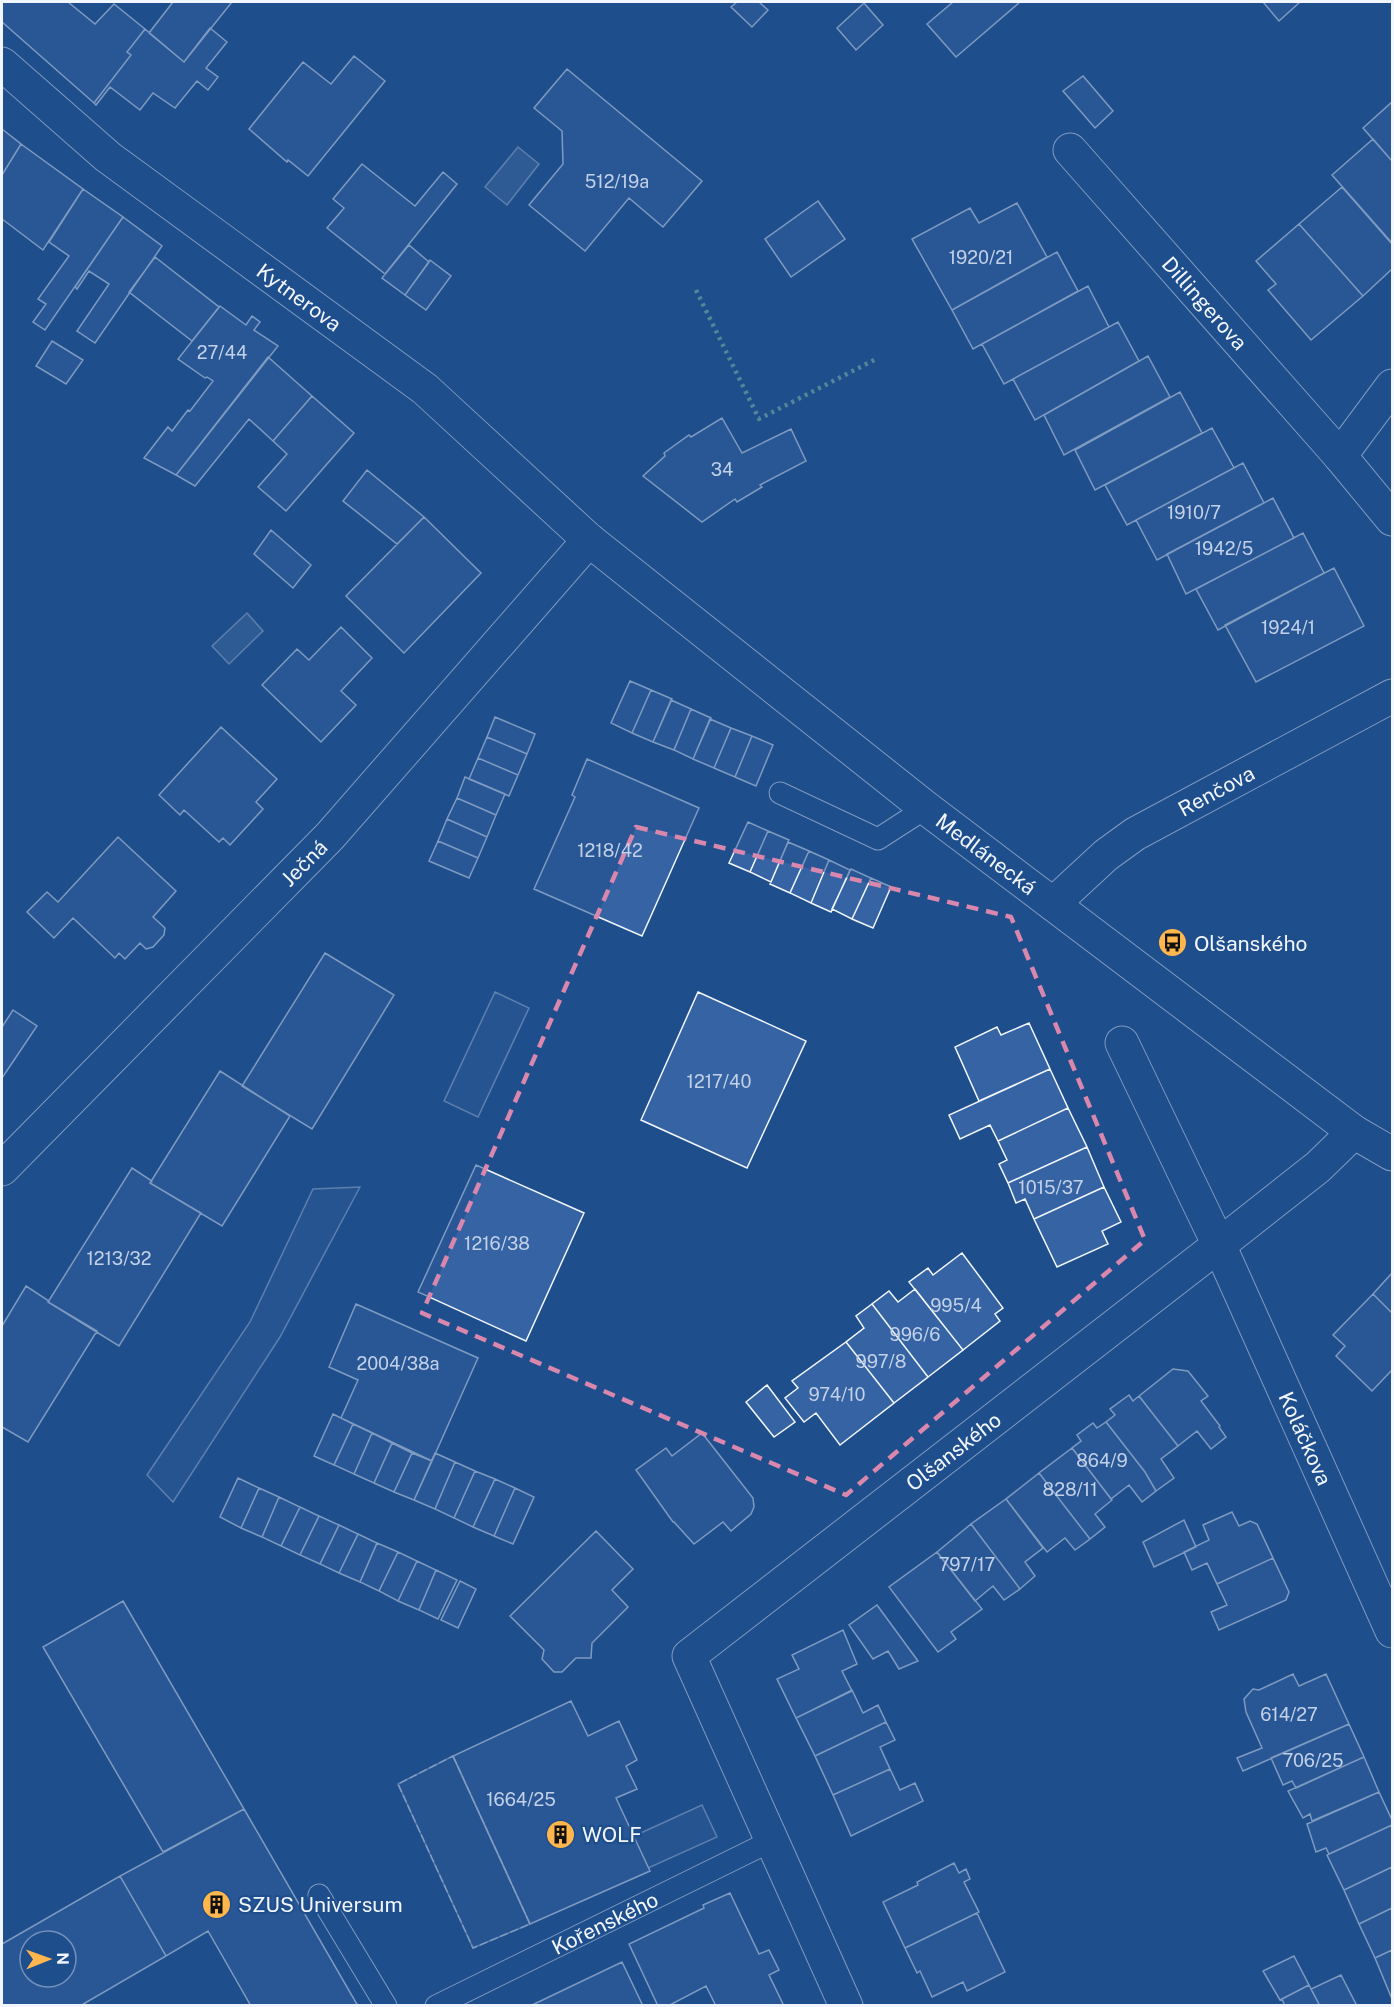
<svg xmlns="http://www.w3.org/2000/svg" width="1394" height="2007" font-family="'Public Sans',sans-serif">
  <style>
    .built { fill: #305b95; stroke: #a8bbd7; stroke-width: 1.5 }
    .water { fill: #446ba0; stroke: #a8bbd7; stroke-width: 1.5 }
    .building { fill: #3563a3; stroke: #f2f6ff; stroke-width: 1.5; fill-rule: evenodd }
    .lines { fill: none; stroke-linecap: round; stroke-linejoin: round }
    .lane-casing { stroke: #f2f6ff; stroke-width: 23 }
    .street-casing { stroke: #f2f6ff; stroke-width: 35 }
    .secondary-casing { stroke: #f2f6ff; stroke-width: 35 }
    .lane { stroke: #1f4e8c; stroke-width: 21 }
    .street { stroke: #1f4e8c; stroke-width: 33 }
    .secondary { stroke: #1f4e8c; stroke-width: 33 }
    .hedge { stroke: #97c8a6; stroke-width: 4.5; stroke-dasharray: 3 4.5; stroke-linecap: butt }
    .fence { stroke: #f2f6ff; stroke-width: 1.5; stroke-dasharray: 8 3; stroke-linecap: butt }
    .marked { fill: none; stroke: #da87ad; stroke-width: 4.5; stroke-dasharray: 12 8; stroke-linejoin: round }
    .labels { text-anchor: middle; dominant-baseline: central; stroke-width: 4.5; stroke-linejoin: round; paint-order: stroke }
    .number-label { font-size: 18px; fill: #c3d1e8 }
    .street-label { font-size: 21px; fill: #f2f6ff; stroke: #1f4e8c }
    .poi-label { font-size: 21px; fill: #f2f6ff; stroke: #1f4e8c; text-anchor: start }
  </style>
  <rect width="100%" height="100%" fill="#1f4e8c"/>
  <path class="built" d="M495,992L529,1008L478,1117L444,1101Z
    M360,1187L280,1337L173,1502L147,1475L250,1322L313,1189Z
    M453,1756L530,1924L473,1948L398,1784Z
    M702,1805L717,1837L646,1869L632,1837Z"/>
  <path class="water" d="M518,147L539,164L507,205L485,187Z
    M247,613L263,631L229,664L212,646Z"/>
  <path class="building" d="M2,2H68L95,24L114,4L145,29L127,52L131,55L94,103L2,22Z
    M173,2H232L184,62L149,33Z
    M737,2H759L768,10L752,27L731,7Z
    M953,2H1020L956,57L927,24Z
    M1263,2H1300L1279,21Z
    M864,3L883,25L856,50L837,28Z
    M210,28L227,42L206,68L218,77L208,90L197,81L175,108L153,93L140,110L110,87L96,105L94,103L131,55L127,52L145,29L184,62Z
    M354,56L385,81L308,176L288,160L287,162L249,129L303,62L331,84Z
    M567,69L702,181L663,227L629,198L585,251L529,205L563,164L562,131L534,108Z
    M1083,76L1113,111L1095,128L1063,91Z
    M1392,102V161L1363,128Z
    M2,129L21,144L2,175Z
    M1373,139L1392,161V243L1332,175Z
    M21,144L83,189L43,250L2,219V175Z
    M362,164L415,206L443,172L457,184L385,274L327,228L344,208L333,199Z
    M1342,187L1392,244V269L1363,296L1299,224Z
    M83,189L123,217L45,330L33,322L46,304L38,299L69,256L49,242Z
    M818,201L845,239L791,277L765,239Z
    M1017,203L1047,257L952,310L912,239L970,208L979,223Z
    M123,217L162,246L95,343L77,331L109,284L89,271L77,289L75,287Z
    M1299,224L1363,296L1311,340L1268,290L1276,284L1256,261Z
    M409,245L429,262L405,295L382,278Z
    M1057,252L1078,291L973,349L952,310Z
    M155,257L219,307L192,341L129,292Z
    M430,260L451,276L426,310L405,295Z
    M1088,286L1109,327L1004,384L982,344Z
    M220,306L246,325L252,316L260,322L254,330L278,346L176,475L144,458L168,427L172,431L188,410L190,411L213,381L207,377L205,378L178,359Z
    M1118,322L1139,361L1035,420L1013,379Z
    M52,341L83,360L66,384L36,366Z
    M1148,356L1170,397L1064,455L1044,415Z
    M268,357L312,396L273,441L249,419L195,486L176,475Z
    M1180,392L1202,433L1095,490L1075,450Z
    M312,396L354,433L286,511L258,487L287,454L273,441Z
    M722,418L742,453L791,429L806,461L760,485L762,487L737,502L735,499L702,522L643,476L665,456L664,453L689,435L691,437Z
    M1212,428L1234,468L1127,525L1105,485Z
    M1243,463L1264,503L1157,560L1136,520Z
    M367,470L424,517L397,544L343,501Z
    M1273,498L1294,538L1186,594L1167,554Z
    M424,517L481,573L404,653L346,596Z
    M271,530L311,565L293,588L254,554Z
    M1303,533L1324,573L1218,630L1196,589Z
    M1334,568L1364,626L1256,682L1225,625Z
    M341,627L372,658L341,691L356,705L321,742L262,685L297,649L309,660Z
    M630,681L651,690L632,733L611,723Z
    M651,690L672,699L653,742L632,733Z
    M671,700L691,709L674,750L653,742Z
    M691,709L711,718L693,759L674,750Z
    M495,717L535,734L527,754L487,737Z
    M710,719L731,728L714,768L693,759Z
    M221,727L277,779L256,802L263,809L230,845L223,838L219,842L184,810L180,815L159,795Z
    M731,728L752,736L735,777L714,768Z
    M752,736L773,745L756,786L735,777Z
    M487,737L527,754L518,775L478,758Z
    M478,758L518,775L509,796L469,779Z
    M587,759L699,808L642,936L534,889L575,797L572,795Z
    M465,777L505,794L496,815L457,798Z
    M457,798L496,815L487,837L447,819Z
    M447,819L487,837L478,858L438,841Z
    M748,822L768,831L750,872L729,863Z
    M768,831L789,840L771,882L750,872Z
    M118,837L176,891L153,917L165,928L164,935L153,947L146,949L140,943L125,959L119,953L115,958L73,918L54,938L27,912L47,892L58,902Z
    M438,841L478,858L469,878L429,861Z
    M788,842L809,851L790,893L770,884Z
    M809,851L829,860L811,903L790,893Z
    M829,860L850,870L831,912L811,903Z
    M851,869L871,878L852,919L832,909Z
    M871,878L891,887L873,928L852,919Z
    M325,953L394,995L312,1129L242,1086Z
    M698,992L806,1041L747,1168L641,1120Z
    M13,1010L37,1026L2,1078V1027Z
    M1029,1023L1050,1069L979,1101L955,1047L997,1027L1001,1035Z
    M1050,1069L1068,1108L998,1141L990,1125L960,1139L949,1115Z
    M220,1071L290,1116L222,1226L150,1183Z
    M1068,1108L1087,1147L1008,1183L999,1164L1007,1160L998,1141Z
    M1087,1147L1104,1187L1034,1219L1025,1199L1016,1203L1008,1183Z
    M476,1165L584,1213L526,1341L418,1292Z
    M132,1168L152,1181L150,1183L201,1213L119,1346L48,1302Z
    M1104,1187L1121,1222L1102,1231L1108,1244L1057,1267L1034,1219Z
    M962,1253L1003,1308L995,1314L1000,1321L963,1350L909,1282L928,1268L933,1275Z
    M1392,1273V1313L1373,1294Z
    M26,1286L49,1301L48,1302L97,1331L28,1442L2,1427V1326Z
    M915,1289L963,1350L928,1377L872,1304L889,1291L898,1302Z
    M1373,1294L1392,1313V1370L1372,1391L1336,1356L1345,1346L1333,1335Z
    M356,1304L478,1358L432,1461L341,1418L358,1380L329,1367Z
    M872,1304L928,1377L894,1403L846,1342L864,1328L856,1316Z
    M846,1342L894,1403L840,1445L816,1413L804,1422L785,1398L798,1388L792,1381Z
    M1173,1369L1188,1371L1208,1396L1201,1401L1220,1426L1219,1427L1226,1437L1211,1449L1197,1431L1178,1446L1139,1396Z
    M767,1385L795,1422L774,1437L746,1402Z
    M1129,1395L1133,1401L1139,1396L1178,1446L1161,1459L1174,1478L1156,1491L1145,1472L1106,1422L1115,1415L1110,1409Z
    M333,1414L353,1424L334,1465L314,1456Z
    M1106,1422L1145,1472L1156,1491L1142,1502L1129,1485L1111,1499L1072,1448L1081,1441L1077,1435L1093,1423L1097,1428Z
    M353,1424L372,1433L354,1474L334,1465Z
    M372,1433L392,1443L374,1483L354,1474Z
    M702,1433L753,1498L754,1507L751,1514L731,1531L723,1522L694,1544L674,1522H673L636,1470L666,1448L672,1456Z
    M392,1443L412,1453L394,1492L374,1483Z
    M1072,1448L1112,1500L1095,1514L1105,1527L1090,1539L1039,1473Z
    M412,1453L432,1461L414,1500L394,1492Z
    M435,1453L455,1462L435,1509L414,1500Z
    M455,1462L475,1471L454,1518L435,1509Z
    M475,1471L495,1479L473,1527L454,1518Z
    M1039,1473L1090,1539L1075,1550L1065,1538L1047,1552L1006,1499Z
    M238,1478L259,1488L241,1528L220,1517Z
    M495,1479L515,1488L494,1536L473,1527Z
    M259,1488L279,1497L262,1537L241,1528Z
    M515,1488L534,1497L513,1544L494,1536Z
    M279,1497L300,1507L281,1546L262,1537Z
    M1006,1499L1043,1548L1025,1562L1035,1576L1020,1589L971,1524Z
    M300,1507L319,1516L300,1555L281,1546Z
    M1232,1512L1239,1526L1250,1521L1257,1524L1273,1558L1217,1584L1207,1563L1192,1570L1184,1552L1209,1540L1203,1525Z
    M319,1516L339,1525L320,1564L300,1555Z
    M1184,1520L1196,1547L1154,1567L1143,1542Z
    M971,1524L1020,1589L1004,1600L993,1586L975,1601L937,1552Z
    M339,1525L358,1534L339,1573L320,1564Z
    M596,1531L633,1569L612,1590L628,1607L592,1643L591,1658H576L562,1672H554L542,1659L544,1650L510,1616Z
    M358,1534L377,1543L360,1582L339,1573Z
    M377,1543L398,1552L379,1591L360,1582Z
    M398,1552L417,1561L398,1601L379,1591Z
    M937,1552L982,1609L951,1632L956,1639L938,1652L889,1587Z
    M1273,1558L1289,1592L1286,1600L1219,1630L1211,1612L1227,1605L1217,1584Z
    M417,1561L436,1570L419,1610L398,1601Z
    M436,1570L457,1580L438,1619L419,1610Z
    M460,1581L476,1589L458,1628L441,1620Z
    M123,1601L244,1809L163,1852L43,1647Z
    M877,1605L918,1661L899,1669L888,1651L873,1659L849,1625Z
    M843,1630L857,1664L842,1671L852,1691L796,1718L777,1679L799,1669L792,1655Z
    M1293,1674L1299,1686L1326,1674L1349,1724L1243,1771L1237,1758L1262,1748L1246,1712L1244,1699L1253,1689L1259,1690Z
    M852,1690L863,1713L878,1705L886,1722L815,1756L796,1718Z
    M571,1701L588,1736L619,1721L637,1760L626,1766L637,1789L616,1798L650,1871L530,1924L453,1756Z
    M886,1722L895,1740L880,1747L890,1769L833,1795L815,1756Z
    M1349,1724L1364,1757L1296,1788L1292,1781L1283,1785L1271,1758Z
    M1364,1757L1379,1792L1312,1821L1310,1814L1303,1818L1288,1791Z
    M890,1769L900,1790L915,1783L923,1801L851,1836L833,1795Z
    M1379,1792L1392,1820V1825L1329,1854L1326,1848L1316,1852L1307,1824Z
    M244,1809L358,2006H251L208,1931L166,1956L120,1876Z
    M1392,1825V1867L1344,1890L1327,1855Z
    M954,1863L959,1873L966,1869L970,1879L964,1882L979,1912L905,1948L883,1902L918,1885L917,1882Z
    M1392,1867V1908L1359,1924L1344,1890Z
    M120,1876L166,1956L80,2006H2V1944ZM30,1941H66V1977H30Z
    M730,1893L759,1954L769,1950L779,1970L769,1975L784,2006H716L706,1986L668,2006H658L629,1944L704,1908L703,1905Z
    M1392,1908V1950L1375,1958L1359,1924Z
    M977,1913L1005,1972L967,1991L963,1982L932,1997L920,1971L917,1973L905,1948Z
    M1392,1950V1999L1375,1958Z
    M1294,1956L1309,1985L1280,2000L1263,1971Z
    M622,1962L643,2006H530Z
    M1341,1975L1357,2006H1320L1311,1989Z
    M1309,1985L1320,2006H1285L1282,1999Z"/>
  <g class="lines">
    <defs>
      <g id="lane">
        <path d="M780,793L878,839L926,808"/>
        <path d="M319,1895L386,2006"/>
        <path id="s1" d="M436,2006L771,1841"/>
      </g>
      <g id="street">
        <path id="s2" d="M1070,150L1340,456L1392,519"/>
        <path d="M1340,456L1392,386"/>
        <path id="s3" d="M1053,904L1106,855L1135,834L1392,696"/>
        <path id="s4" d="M1122,1043L1219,1245L1392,1631"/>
        <path id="s5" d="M2,1169L330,836L589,540"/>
        <path id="s6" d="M846,2006L689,1656L1219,1245L1318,1167L1354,1132"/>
      </g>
      <g id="secondary">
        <path id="s7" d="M2,64L108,157L425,389L589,540L926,808L1354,1132L1392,1154"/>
      </g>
    </defs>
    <use href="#lane" class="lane-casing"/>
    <use href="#street" class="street-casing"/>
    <use href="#secondary" class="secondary-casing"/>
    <use href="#lane" class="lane"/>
    <use href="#street" class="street"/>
    <use href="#secondary" class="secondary"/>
    <path class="hedge" d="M696,290L759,419L878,358"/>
    <path class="fence" d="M453,1756L530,1924L473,1948L398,1784Z"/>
  </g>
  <path d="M0 0H1394V2007H0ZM636,827L1011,917L1145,1240L846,1495L422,1313Z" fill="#1f4e8c" fill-opacity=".55" fill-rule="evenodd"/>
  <path class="marked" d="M636,827L1011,917L1145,1240L846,1495L422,1313Z"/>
  <defs>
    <symbol id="bus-disc" viewBox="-11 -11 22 22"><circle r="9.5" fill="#ffb74d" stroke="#1f4e8c"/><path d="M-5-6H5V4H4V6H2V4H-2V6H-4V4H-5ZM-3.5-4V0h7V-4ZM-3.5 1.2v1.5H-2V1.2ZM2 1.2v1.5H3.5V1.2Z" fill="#111"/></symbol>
    <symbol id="building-disc" viewBox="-11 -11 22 22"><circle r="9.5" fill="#ffb74d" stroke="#1f4e8c"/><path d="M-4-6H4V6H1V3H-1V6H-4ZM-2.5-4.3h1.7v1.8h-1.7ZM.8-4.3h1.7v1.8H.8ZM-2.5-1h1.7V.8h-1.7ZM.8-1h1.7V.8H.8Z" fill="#111"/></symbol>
  </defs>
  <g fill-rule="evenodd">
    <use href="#bus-disc" x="1156" y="926" width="33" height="33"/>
    <use href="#building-disc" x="544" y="1818" width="33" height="33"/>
    <use href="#building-disc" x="200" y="1888" width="33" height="33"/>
  </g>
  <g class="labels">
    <g class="number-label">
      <text x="617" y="181">512/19a</text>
      <text x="981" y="257">1920/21</text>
      <text x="222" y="352">27/44</text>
      <text x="722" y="469">34</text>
      <text x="1194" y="512">1910/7</text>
      <text x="1224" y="548">1942/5</text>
      <text x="1288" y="627">1924/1</text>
      <text x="610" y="850">1218/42</text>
      <text x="719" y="1081">1217/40</text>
      <text x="1051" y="1187">1015/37</text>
      <text x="497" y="1243">1216/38</text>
      <text x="119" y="1258">1213/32</text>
      <text x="956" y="1305">995/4</text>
      <text x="915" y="1334">996/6</text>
      <text x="881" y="1361">997/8</text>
      <text x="398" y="1363">2004/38a</text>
      <text x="837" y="1394">974/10</text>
      <text x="1102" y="1460">864/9</text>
      <text x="1070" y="1489">828/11</text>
      <text x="967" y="1564">797/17</text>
      <text x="1289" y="1714">614/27</text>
      <text x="1313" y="1760">706/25</text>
      <text x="521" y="1799">1664/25</text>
    </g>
    <g class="street-label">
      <text stroke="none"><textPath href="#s7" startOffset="378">Kytnerova</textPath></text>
      <text stroke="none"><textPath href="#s2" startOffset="204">Dillingerova</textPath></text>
      <text stroke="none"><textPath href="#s3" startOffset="200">Renčova</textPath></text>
      <text stroke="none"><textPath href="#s7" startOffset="1263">Medlánecká</textPath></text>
      <text stroke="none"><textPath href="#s5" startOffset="430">Ječná</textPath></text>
      <text stroke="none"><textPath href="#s4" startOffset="436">Koláčkova</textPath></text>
      <text stroke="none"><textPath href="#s6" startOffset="718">Olšanského</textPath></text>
      <text stroke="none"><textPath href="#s1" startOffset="188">Kořenského</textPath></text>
    </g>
    <g class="poi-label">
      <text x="1194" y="943">Olšanského</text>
      <text x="582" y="1834">WOLF</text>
      <text x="238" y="1904">SZUS Universum</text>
    </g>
  </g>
  <rect width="1394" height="2007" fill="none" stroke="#f2f6ff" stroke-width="6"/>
  <g transform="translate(48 1959) rotate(89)"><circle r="28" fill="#1f4e8c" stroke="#7391ba" stroke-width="1.5"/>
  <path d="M0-4.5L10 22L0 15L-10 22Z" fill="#ffb74d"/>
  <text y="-9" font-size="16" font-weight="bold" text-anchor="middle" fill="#f2f6ff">N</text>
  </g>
</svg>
